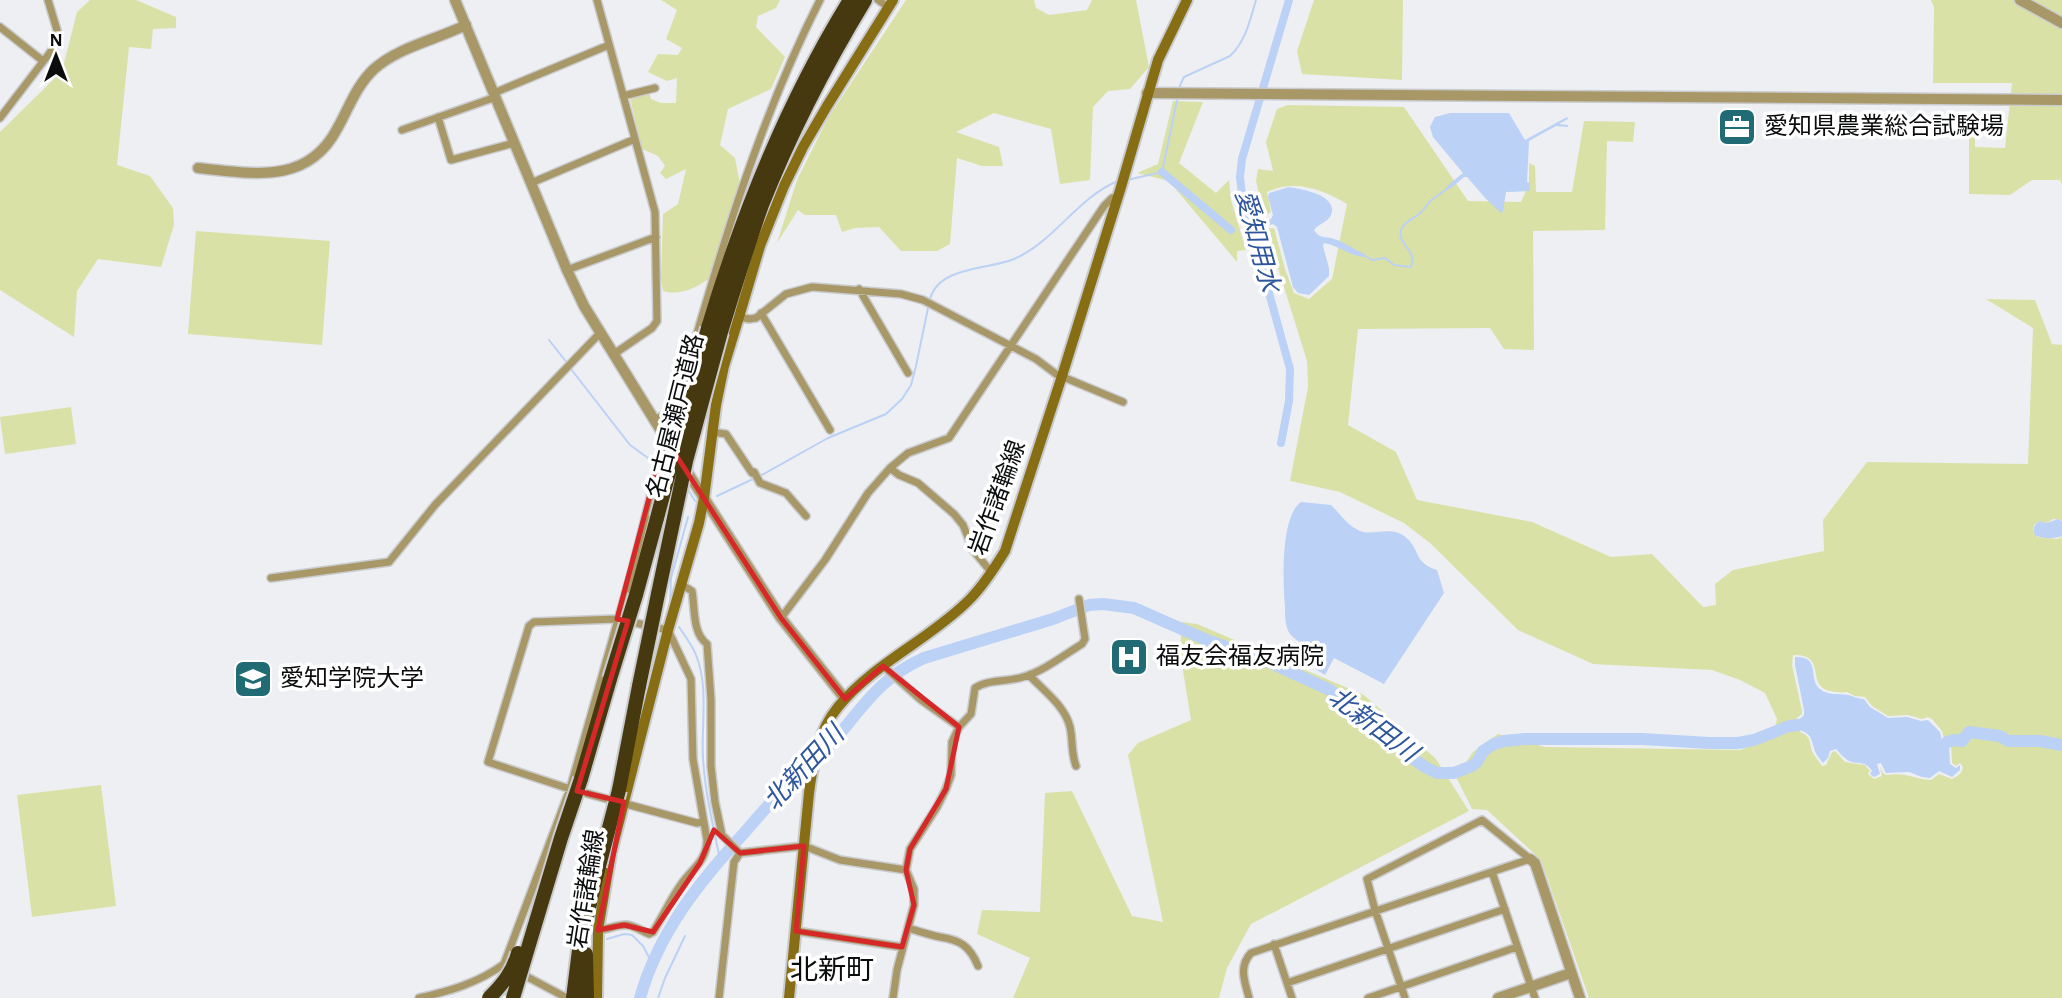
<svg xmlns="http://www.w3.org/2000/svg" width="2062" height="998" font-family="'Alegreya Sans','Noto Sans JP',sans-serif">
  <style>
    .green { fill: #dae1a6; fill-rule: evenodd }
    .water { fill: #bbd1f5 }
    .lines { fill: none; stroke-linecap: round; stroke-linejoin: round }
    .stream { stroke: #bbd1f5; stroke-width: 2 }
    .canal { stroke: #bbd1f5; stroke-width: 8 }
    .river { stroke: #bbd1f5; stroke-width: 12 }
    .minor-casing { stroke: #c9cbce; stroke-width: 10 }
    .tertiary-casing { stroke: #c9cbce; stroke-width: 13 }
    .secondary-casing { stroke: #c9cbce; stroke-width: 14 }
    .motorway-casing { stroke: #c9cbce; stroke-width: 18 }
    .minor { stroke: #a99867; stroke-width: 7 }
    .tertiary { stroke: #a99867; stroke-width: 10 }
    .secondary { stroke: #876d14; stroke-width: 10 }
    .motorway { stroke: #47390f; stroke-width: 14 }
    .motorway-bridge-casing { stroke: #c9cbce; stroke-width: 18; stroke-linecap: butt }
    .motorway-bridge { stroke: #47390f; stroke-width: 14 }
    .marked { fill: none; stroke: #d62828; stroke-width: 5; stroke-linejoin: round }
    .labels { text-anchor: middle; dominant-baseline: central; stroke-width: 7; stroke-linejoin: round; paint-order: stroke }
    .poi-label { font-size: 24px; fill: #0b0c0d; stroke: #fff; text-anchor: start }
    .street-label { font-size: 24px; fill: #0b0c0d; stroke: #fff }
    .water-label { font-size: 26px; font-style: italic; fill: #2d559c; stroke: #fff }
    .quarter-label { font-size: 28px; fill: #0b0c0d; stroke: #fff }
  </style>
  <rect width="100%" height="100%" fill="#edeff3"/>
  <path class="green" d="M90,0H136L176,17V28L153,29L151,49L129,47L117,165L150,176L173,208L174,225L161,267L98,259L77,291L74,337L0,290V132L62,71L77,12Z
    M661,0H780L776,8L758,16L756,27L785,57L771,89L728,109L720,145L735,158L740,184L711,277C697,288 680,296 663,291L661,278L663,214L678,204L686,169L666,179L660,173L665,166L658,156L642,149L630,98L637,88L648,87L651,99L661,103H676L677,78L667,81L648,72L658,54L678,55L682,48L666,39L677,10Z
    M906,0H1034L1036,8L1049,15L1087,10L1092,0H1136L1149,67L1130,89L1108,91L1093,107L1090,180L1060,184L1051,129L994,113L956,132L999,147L1003,166H982L957,158L950,244L937,251H901L879,227L855,228L842,232L836,215H805L798,210L777,243L797,180L828,118Z
    M1314,0H1403L1402,80L1302,74L1297,51Z
    M1931,0H2062V184L2060,180H2032L2010,195L1969,194V124H1975V147L2005,148L2012,83H1933L1934,7Z
    M1173,101L1203,102L1179,163L1216,193L1229,180L1231,200L1246,250L1237,251V262L1169,181L1137,173L1158,164Z
    M1288,105L1404,107L1468,201L1521,202L1529,184V163L1535,166L1536,192H1572L1584,121L1635,122L1633,142L1607,141L1605,230L1533,231L1534,350L1504,349L1490,328L1358,329L1348,425L1396,452L1417,500L1532,522L1611,557L1652,554L1703,607L1716,605L1715,584L1733,570L1824,551L1823,520L1867,462L2028,464L2033,328L1986,299L2035,300L2052,344L2062,345V520L2053,519L2047,523L2040,521L2034,525L2033,530L2037,537L2058,539L2062,537V998H1589L1541,860L1487,810L1472,809L1456,777L1473,752L1498,734L1545,747L1741,750L1773,735L1777,719L1765,693L1740,680L1712,670L1593,664L1518,630L1430,543L1404,523L1340,492L1290,481L1308,387L1307,361L1266,229L1274,228L1285,269L1294,293L1309,299L1332,279L1347,204C1322,189 1295,179 1267,192L1271,212L1264,216L1256,181L1258,169L1273,171L1266,142L1277,109ZM1793,655C1828,654 1805,685 1830,691C1836,692 1841,693 1847,692L1855,696L1865,697L1872,706L1888,716L1908,715L1922,719L1928,717L1932,719L1942,731L1944,739L1955,735L1963,737L1964,744L1951,745L1952,763L1956,766L1960,763L1963,767C1962,773 1958,776 1952,779L1939,774L1931,780C1912,779 1908,772 1886,775L1883,773L1880,766L1882,776L1874,779L1868,774L1870,771L1865,765L1845,762L1835,751L1832,752L1826,765L1822,766C1819,761 1814,756 1812,751C1809,741 1811,736 1800,732L1797,718L1802,714V711L1792,665Z
    M196,231L330,241L322,345L188,334Z
    M71,407L76,444L5,454L0,417Z
    M1182,622L1197,624L1364,695L1436,759L1469,811L1251,924L1227,968L1219,998H1013L1030,958L977,934L982,910L1040,912L1045,793L1072,791L1132,916L1163,922L1128,755L1138,743L1191,720L1180,652Z
    M101,785L116,906L32,917L17,795Z"/>
  <path class="water" d="M1450,113H1509L1525,140L1567,117L1568,119L1559,124L1568,125V127L1556,126L1529,141L1527,182L1530,183V191L1506,192L1503,211L1501,213L1486,199L1467,177H1464L1450,189L1447,186L1463,173L1433,137L1430,127L1435,117Z
    M1289,187C1301,189 1339,195 1331,215C1328,222 1318,224 1314,230C1319,239 1325,236 1334,239C1345,242 1354,250 1365,254L1364,257C1350,256 1337,245 1324,243L1323,246L1329,268V276L1309,295L1298,293L1293,287L1277,227L1273,224L1261,228L1260,222L1271,219L1273,215L1268,197L1269,193Z
    M1301,502L1331,505C1341,515 1347,525 1360,531C1374,536 1390,526 1404,536C1421,548 1412,562 1437,570L1444,593L1384,684L1334,658L1325,675L1315,669L1324,653C1314,648 1297,643 1290,634C1285,627 1285,615 1285,607C1283,583 1280,517 1301,502Z
    M2058,519L2062,521V536C2055,539 2041,539 2035,535C2032,528 2034,525 2040,521L2047,523Z
    M1795,657C1822,656 1807,679 1820,689C1827,696 1840,693 1848,695C1853,696 1858,699 1864,699L1870,707L1888,718L1907,717L1921,721L1928,720L1940,732L1942,741L1955,737L1961,739V741L1951,742L1949,744L1950,764L1956,768L1960,765V770L1952,777L1939,771L1930,778L1922,777L1909,772L1886,773L1881,763L1877,764L1880,774L1874,777L1870,774L1872,771C1864,758 1854,767 1845,758C1841,755 1839,752 1836,749L1830,751L1828,758L1823,763C1820,759 1815,754 1814,748C1811,739 1811,734 1802,731L1800,719L1804,715V710L1795,665Z"/>
  <g class="lines">
    <path class="stream" d="M1178,90L1184,77L1230,56C1246,41 1250,20 1256,0
      M1127,180L1162,172L1178,96
      M1365,256L1372,260L1385,258L1394,265L1411,267C1418,250 1397,245 1401,230C1403,221 1417,218 1422,211C1425,209 1427,205 1429,202C1435,197 1442,193 1448,188
      M930,299C939,266 988,270 1014,259C1054,242 1078,197 1118,181
      M549,340L568,364
      M571,369L630,445L655,463
      M758,477L828,438L886,414L902,399L911,385L916,366L928,308
      M686,486L695,501
      M717,496L753,479
      M670,606L671,578L688,517
      M679,627C685,636 692,645 696,655C709,687 701,724 703,758C705,792 713,826 720,859
      M607,939L624,934L632,935L643,946L652,963
      M658,998L665,978L685,936"/>
    <path class="canal" d="M1162,172L1231,230
      M1281,443L1289,401L1290,369L1242,195L1240,177L1242,159L1289,0"/>
    <path class="river" d="M1947,742L1954,740L1962,741L1969,732L2000,736L2008,741H2040L2062,745
      M640,998C658,933 700,881 745,832C761,813 778,794 796,777C803,769 812,763 820,755C858,718 872,681 924,658L1053,619L1089,605L1103,604L1134,608L1209,641L1271,663L1330,690L1363,714L1385,739L1425,767L1437,773H1454L1472,766L1477,762L1483,751L1494,744L1504,741L1525,739H1642L1709,743H1738L1754,740L1789,726L1816,723"/>
    <defs>
      <path id="minor" d="M597,0L655,212L657,321L652,328L614,354
        M878,0L888,7
        M0,27L43,61
        M494,93L609,45
        M623,96L655,88
        M438,117L451,160L514,143
        M0,118L55,46L57,30L48,0
        M402,130L496,97
        M531,183L635,139
        M567,270L656,237
        M859,289L908,373
        M761,313L830,430
        M739,317L749,319L756,318L786,294L812,287L901,294L923,300L1036,359L1056,374L1123,402
        M654,421L676,407C715,269 755,128 820,0
        M711,432L726,434L752,473L754,472L760,483L786,493L806,516
        M890,468L899,475L918,483L954,514L963,525L973,550L992,573
        M271,578L389,562L435,505L600,333
        M682,585L692,591C695,607 692,633 707,644L711,700V766L715,802L722,835L740,853L804,846L840,860L906,870
        M781,618L825,560L868,493L890,468L908,453L949,438L1104,206L1112,198L1118,197
        M883,666L921,700L959,727
        M1029,675C1044,691 1065,706 1070,727C1073,740 1071,753 1076,766
        M1492,872L1535,998
        M908,928C918,931 929,935 940,937C960,940 970,946 978,966
        M598,930C608,930 617,924 627,925C635,926 642,931 649,934L653,932C663,916 671,898 682,883C693,868 707,860 707,840L693,759L691,679L668,630L617,619L534,622L529,626L488,762L570,789L697,823L703,822
        M796,931L902,947
        M1274,944L1292,998
        M520,973L567,998
        M1287,983L1505,909
        M419,998C450,991 478,983 504,964L570,789L633,567L665,438
        M719,998L734,862L740,853
        M893,998L897,970L914,905V889L906,870L910,849L937,807L946,789L951,775L952,742L959,727L971,714L975,688C988,679 1008,682 1023,677C1044,671 1064,655 1082,644L1085,639L1079,599
        M1249,998C1245,982 1238,967 1251,953L1530,859
        M1368,998L1517,947
        M1405,998L1375,910L1367,879L1482,820L1530,859"/>
      <path id="tertiary" d="M455,0L567,270L584,306L676,455
        M2020,0L2062,23
        M1147,93C1452,94 1757,99 2062,100
        M198,168C251,173 307,186 337,129C349,108 356,86 374,69C399,47 435,40 466,25
        M684,467L781,618L845,699
        M1530,859L1535,863L1580,998
        M1498,998L1571,973"/>
      <path id="secondary" d="M597,998L598,930L611,853L668,630L699,523L704,498L716,405L724,366L739,317L760,246L784,186L803,147L827,106L893,0
        M789,998L809,793C813,763 818,731 838,707C873,664 927,641 967,602C982,588 994,569 1005,551L1062,376L1121,187L1158,60L1187,0"/>
      <path id="motorway" d="M708,328C742,214 787,102 850,0
        M721,332C734,290 747,247 762,205C790,134 825,66 865,0
        M658,594L674,518
        M636,595L657,518
        M581,779L610,679
        M619,790L639,686
        M586,954L587,998
        M573,998L579,950L599,866"/>
    </defs>
    <use href="#minor" class="minor-casing"/>
    <use href="#tertiary" class="tertiary-casing"/>
    <use href="#secondary" class="secondary-casing"/>
    <use href="#motorway" class="motorway-casing"/>
    <use href="#minor" class="minor"/>
    <use href="#tertiary" class="tertiary"/>
    <use href="#secondary" class="secondary"/>
    <use href="#motorway" class="motorway"/>
    <defs>
      <path id="motorway-bridge" d="M657,518L708,328
        M674,518L686,461L721,332
        M610,679L636,595
        M639,686L658,594
        M599,866L619,790
        M489,998C502,985 513,972 518,953
        M513,998L561,838L581,779"/>
    </defs>
    <use href="#motorway-bridge" class="motorway-bridge-casing"/>
    <use href="#motorway-bridge" class="motorway-bridge"/>
  </g>
  <path class="marked" d="M665,438L781,618L845,699L883,666L959,727L946,789L910,849L906,870L914,905L902,947L796,931L804,846L740,853L714,830L700,863L653,932L624,925L598,930L624,802L577,791L628,621L617,619Z"/>
  <defs>
    <symbol id="office-square" viewBox="-11 -11 22 22"><rect x="-9" y="-9" width="18" height="18" rx="4" fill="#216c74" stroke="#fff"/><path d="M-6-3h4V-5.5h4V-3h4V5H-6ZM-1-4.5V-3h2v-1.5ZM-6 0V1H6V0Z" fill="#fff"/></symbol>
    <symbol id="hospital-square" viewBox="-11 -11 22 22"><rect x="-9" y="-9" width="18" height="18" rx="4" fill="#216c74" stroke="#fff"/><path d="M-5-5h3v3.5h4V-5h3V5h-3V1.5h-4V5h-3Z" fill="#fff"/></symbol>
    <symbol id="university-square" viewBox="-11 -11 22 22"><rect x="-9" y="-9" width="18" height="18" rx="4" fill="#216c74" stroke="#fff"/><path d="M0-5L7-2L0 1L-7-2ZM-4 1L0 2.5L4 1V4Q0 6-4 4Z" fill="#fff"/></symbol>
  </defs>
  <g fill-rule="evenodd">
    <use href="#office-square" x="1715" y="105" width="44" height="44"/>
    <use href="#hospital-square" x="1107" y="635" width="44" height="44"/>
    <use href="#university-square" x="231" y="657" width="44" height="44"/>
  </g>
  <g class="labels">
    <g class="poi-label">
      <text x="1764" y="127">愛知県農業総合試験場</text>
      <text x="1156" y="657">福友会福友病院</text>
      <text x="280" y="679">愛知学院大学</text>
    </g>
    <g class="street-label">
      <text transform="translate(676 416) rotate(-76)">名古屋瀬戸道路</text>
      <text transform="translate(998 498) rotate(-70)">岩作諸輪線</text>
      <text transform="translate(587 889) rotate(-81)">岩作諸輪線</text>
    </g>
    <g class="water-label">
      <text transform="translate(1257 241) rotate(75)">愛知用水</text>
      <text transform="translate(1373 725) rotate(37)">北新田川</text>
      <text transform="translate(804 768) rotate(-47)">北新田川</text>
    </g>
    <g class="quarter-label">
      <text x="832" y="971">北新町</text>
    </g>
  </g>
  <g transform="translate(56 56)" stroke="#ffffff" stroke-width="5" paint-order="stroke">
  <path d="M0-5L12 26L0 18L-12 26Z" fill="#0b0c0d"/>
  <text y="-10" font-size="19" font-weight="bold" text-anchor="middle" fill="#0b0c0d">N</text>
  </g>
</svg>
